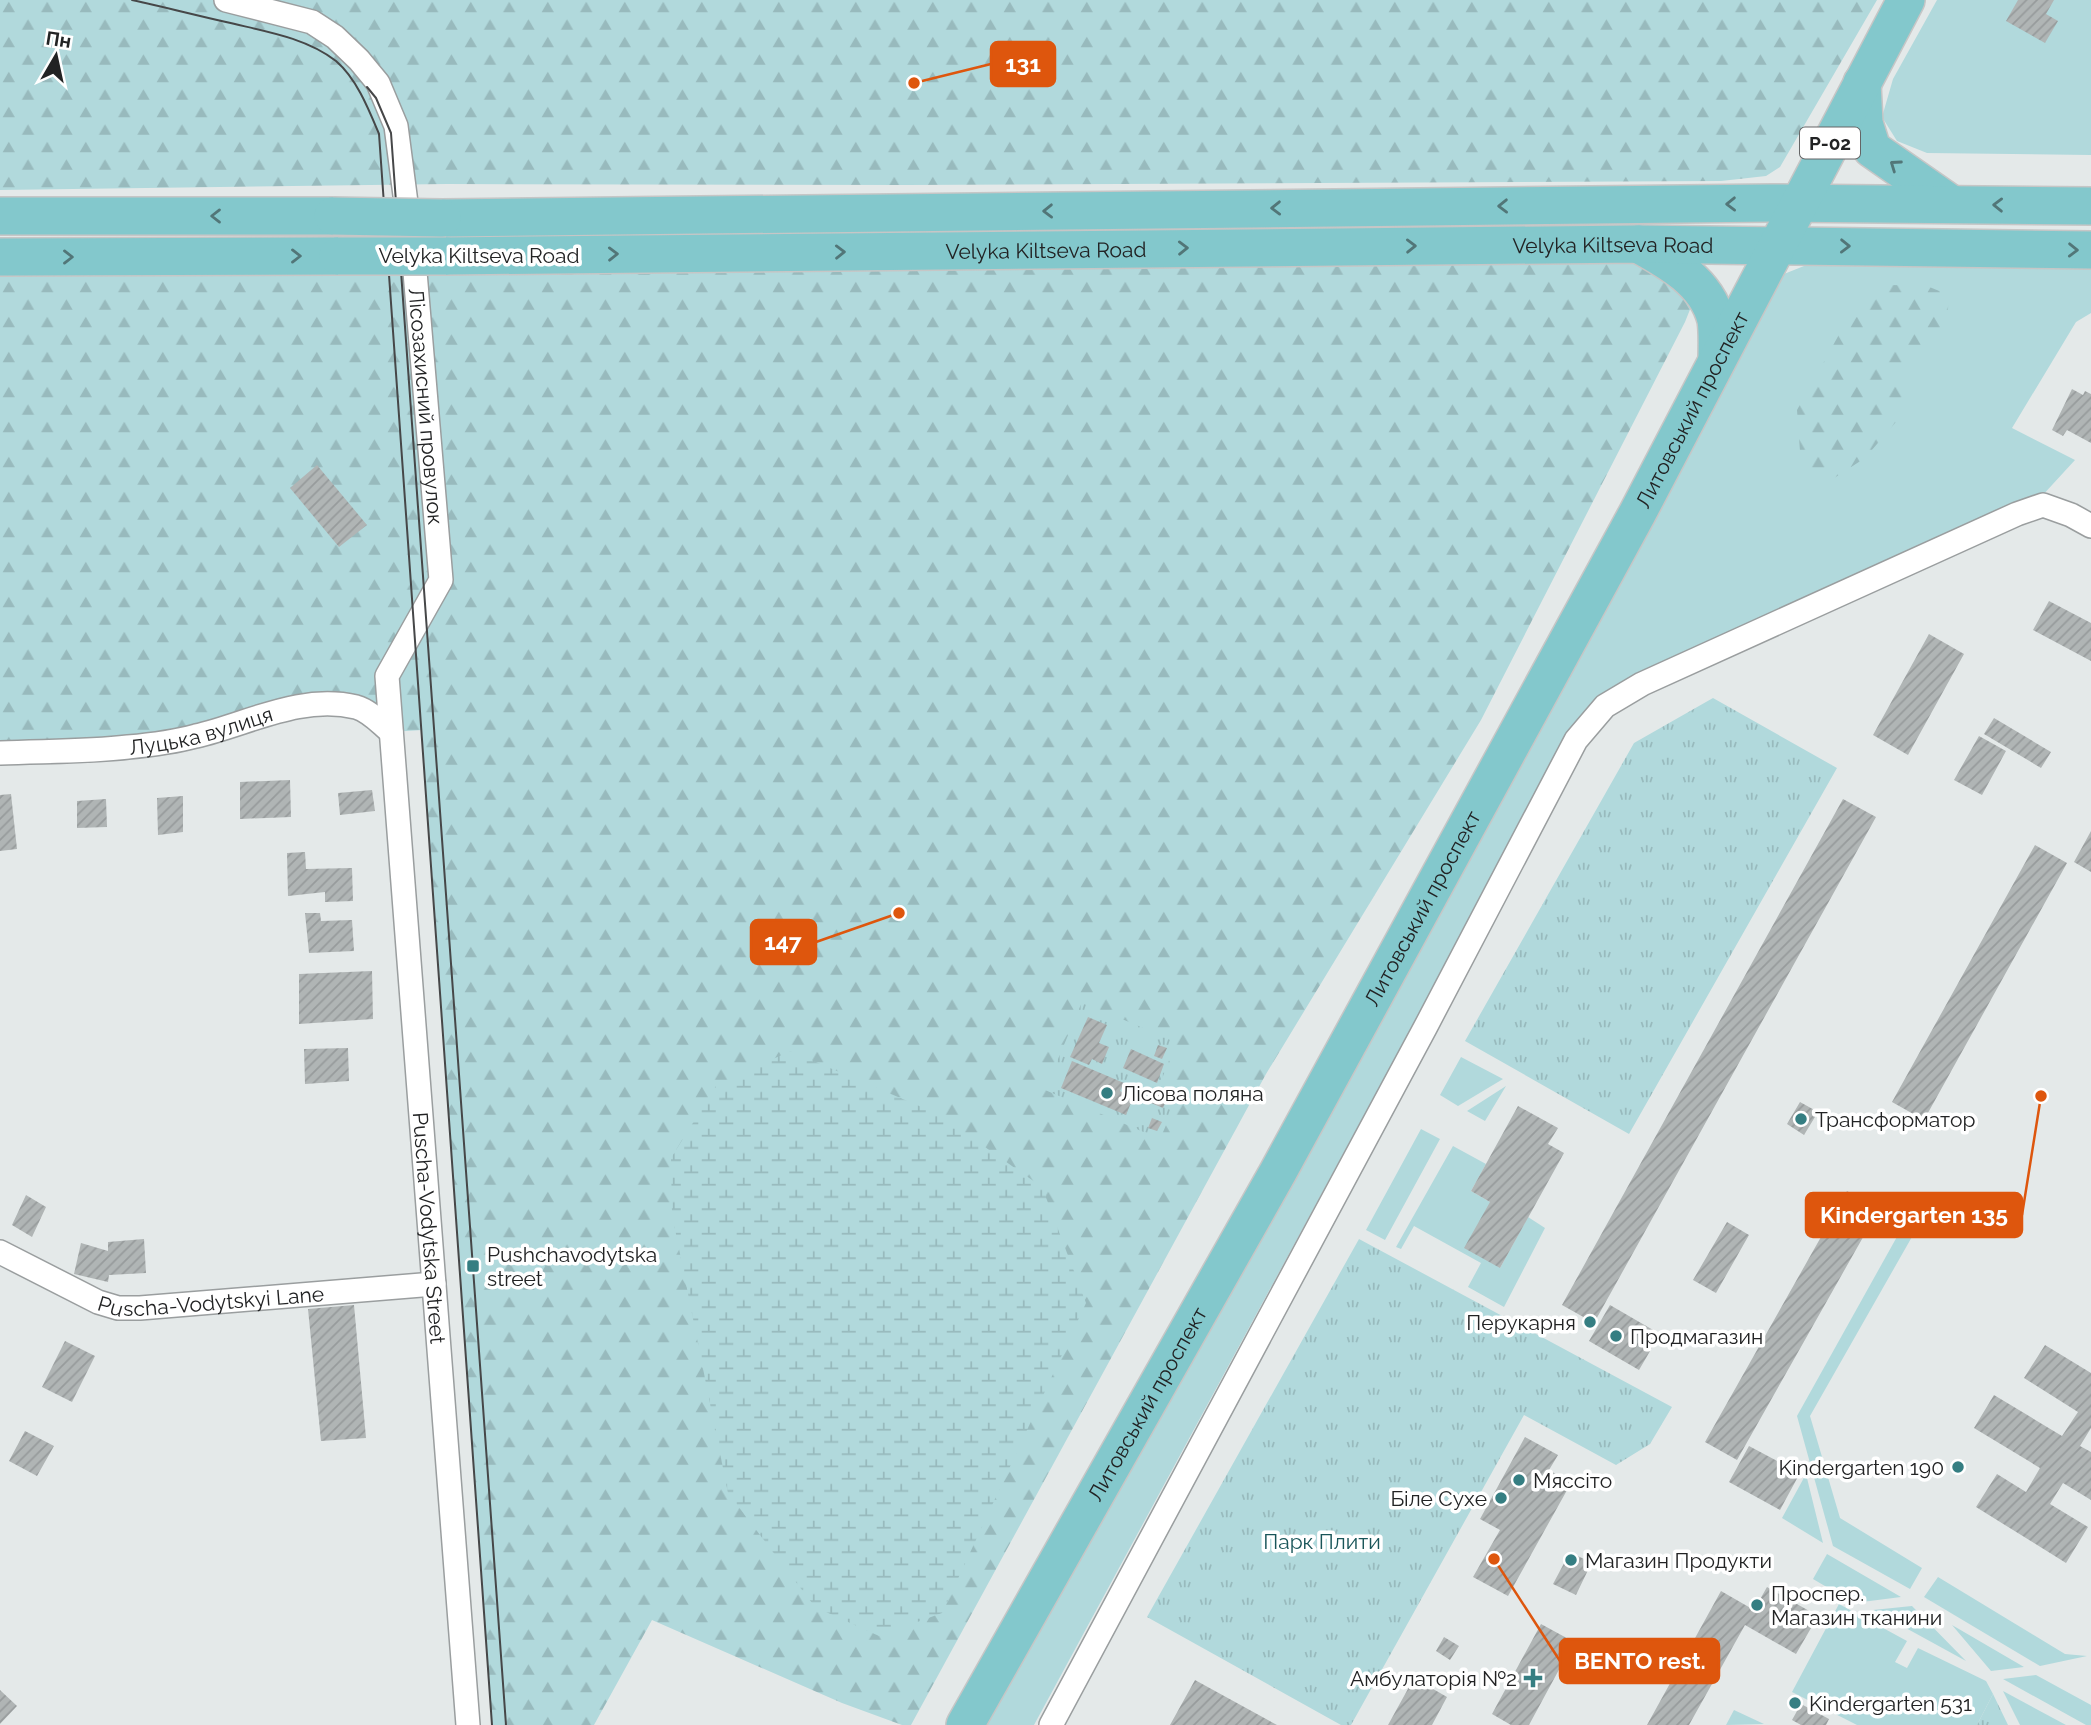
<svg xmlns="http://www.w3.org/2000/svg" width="2091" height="1725" font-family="Raleway,sans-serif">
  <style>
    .green { fill: #b1d9dc }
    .forest { fill: url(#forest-firs) }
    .wetland { fill: url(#wetland-marsh) }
    .park { fill: url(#park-tufts) }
    .building { fill: url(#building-hatch) }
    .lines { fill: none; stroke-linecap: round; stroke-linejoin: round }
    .minor-casing { stroke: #9a9e9f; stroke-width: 26 }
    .primary-casing { stroke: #c6c6c6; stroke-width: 40 }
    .minor { stroke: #fff; stroke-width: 23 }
    .primary { stroke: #83c8cc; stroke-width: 37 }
    .tram { stroke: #464748; stroke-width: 2 }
    .primary-bridge-casing { stroke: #c6c6c6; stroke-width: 40; stroke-linecap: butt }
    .primary-bridge { stroke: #83c8cc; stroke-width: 37 }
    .oneway { stroke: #527678 }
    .poi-dot { fill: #357e82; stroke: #fff; stroke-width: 2.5 }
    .labels { text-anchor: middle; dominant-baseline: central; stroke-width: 7; stroke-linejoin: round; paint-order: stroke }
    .shield { fill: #fff; stroke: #646566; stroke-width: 2 }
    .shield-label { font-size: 19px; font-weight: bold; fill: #222324 }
    .street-label { font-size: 21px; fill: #222324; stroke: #fff }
    .poi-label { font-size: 21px; fill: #222324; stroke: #fff; text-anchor: start }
    .park-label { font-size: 21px; fill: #195559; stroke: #fff }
    .leader { fill: none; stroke: #de560d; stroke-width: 2.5 }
    .callout-dot { fill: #de560d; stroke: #fff; stroke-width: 2.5 }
    .callout { fill: #de560d; stroke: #de560d; stroke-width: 2.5 }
    .callout-label { font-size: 23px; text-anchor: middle; font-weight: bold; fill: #fff }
  </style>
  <defs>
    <pattern id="forest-firs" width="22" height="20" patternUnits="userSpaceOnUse" patternTransform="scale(1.75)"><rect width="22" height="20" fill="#b1d9dc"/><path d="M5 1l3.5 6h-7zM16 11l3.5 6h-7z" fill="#98babd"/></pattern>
    <pattern id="wetland-marsh" width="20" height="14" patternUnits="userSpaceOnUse" patternTransform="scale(1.75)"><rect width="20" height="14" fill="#b1d9dc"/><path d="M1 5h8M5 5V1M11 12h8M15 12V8" fill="none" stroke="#98babd"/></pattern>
    <pattern id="park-tufts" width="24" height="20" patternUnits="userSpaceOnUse" patternTransform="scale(1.75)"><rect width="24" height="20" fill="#b1d9dc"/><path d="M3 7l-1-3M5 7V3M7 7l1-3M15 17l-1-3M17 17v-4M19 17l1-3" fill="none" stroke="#98babd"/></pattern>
    <pattern id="building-hatch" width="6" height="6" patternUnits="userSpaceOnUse" patternTransform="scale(1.75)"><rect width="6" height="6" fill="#b0b5b5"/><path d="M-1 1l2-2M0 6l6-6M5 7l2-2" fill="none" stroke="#979b9c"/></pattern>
  </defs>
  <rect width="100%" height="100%" fill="#e4e9e9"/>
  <path class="green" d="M1937,0H2091V155L1927,153L1897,141L1882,117L1893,79Z
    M1832,262L2091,263V313L2076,322L2012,428L2075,460L2041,497L1638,676L1571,733L1034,1725H979L1561,682L1784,274L1804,266Z
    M1461,1057L1503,1079L1458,1106L1440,1095Z
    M1506,1086L1485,1121L1467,1111Z
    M1421,1129L1440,1139L1385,1240L1366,1230Z
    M1453,1146L1486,1164L1471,1191L1490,1202L1500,1268L1528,1217L1545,1228L1504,1307L1468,1287L1481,1263L1414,1226L1401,1249L1396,1247Z
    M1908,1217L1921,1221L1810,1416L1840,1518L1922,1568L1910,1589L1833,1546L1797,1416Z
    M1806,1474L1823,1543L1782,1518Z
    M1827,1554L1901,1597L1854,1603L1813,1579Z
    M1938,1577L2065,1654L2087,1656L2040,1666L1924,1597Z
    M1839,1604L1907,1641L1895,1662L1907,1668L1918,1648L1986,1681L1993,1694L1977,1725H1857L1792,1692Z
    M1912,1606L1966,1661L1873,1610Z
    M1952,1625L2024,1667L1991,1671Z
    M2036,1675L2091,1705V1725H2086L2003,1679Z
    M2003,1691L2066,1725H2020Z
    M1734,1710L1764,1724L1726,1725Z"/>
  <path class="forest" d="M0,0H1877L1780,167L1766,176L1721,181L906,185L447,184L0,190Z
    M1637,244L1693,302L1685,322L1481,720L1266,1074L911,1725H902L842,1703L652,1620L594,1725H492L422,730L391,732L332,705L196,736L0,753V257Z
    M1891,285L1927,286L1949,295L1947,323L1908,370L1902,415L1865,458L1825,484L1801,465L1797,410L1841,331Z"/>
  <path class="wetland" d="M790,1051L938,1114L1042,1187L1086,1303L942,1613L879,1636L815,1607L728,1493L672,1214L671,1158L716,1086Z"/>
  <path class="park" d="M1713,698L1837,768L1629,1134L1465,1041L1634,743Z
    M1082,1002L1176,1042L1160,1084L1180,1093L1160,1139L1045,1090Z
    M1359,1239L1672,1407L1650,1444L1616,1465L1524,1415L1351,1725H1341L1147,1617Z
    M1993,1694L2008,1725H1977Z"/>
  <path class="building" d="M2018,0H2054L2046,14L2058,21L2045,43L2006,21Z
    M2072,389L2083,395L2085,391L2091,394V443L2067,430L2063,436L2052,430Z
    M317,465L367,525L339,547L290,488Z
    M2049,601L2091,623V661L2033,630Z
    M1929,634L1964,654L1908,755L1873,735Z
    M1994,718L2051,752L2041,768L1984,734Z
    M1979,736L2006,751L1982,795L1954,780Z
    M290,780L291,817L240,819V782Z
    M372,790L375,811L340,815L338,793Z
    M11,794L17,849L0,851V795Z
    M183,796V832L158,835L157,798Z
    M106,799L107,827L77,828V801Z
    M1843,799L1876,817L1594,1323L1562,1305Z
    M2091,831V872L2074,862Z
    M2035,845L2067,863L1924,1120L1892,1102Z
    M305,852L306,869L352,868L353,901L325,902V892L288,896L287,853Z
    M305,913H320L321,921L352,920L354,951L309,953Z
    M372,971L373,1019L299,1024V974Z
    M1088,1017L1107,1025L1099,1043L1109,1047L1102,1064L1092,1059L1089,1065L1070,1057Z
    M1158,1045L1167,1048L1162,1059L1154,1056Z
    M348,1048L349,1081L305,1084L304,1049Z
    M1131,1049L1164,1064L1157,1083L1123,1068Z
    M1072,1061L1124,1083L1120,1091L1133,1098L1126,1115L1061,1088Z
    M1156,1092L1168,1097L1163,1108L1151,1103Z
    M1800,1102L1818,1112L1804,1135L1787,1124Z
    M1518,1106L1558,1128L1548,1144L1564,1153L1500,1268L1464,1248L1490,1202L1471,1191Z
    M1152,1118L1162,1122L1157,1131L1148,1128Z
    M1847,1191L1879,1209L1737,1460L1705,1442Z
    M26,1195L46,1207L32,1237L12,1225Z
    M1727,1222L1749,1235L1716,1293L1693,1280Z
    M144,1239L146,1273L109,1275L108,1282L74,1274L81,1243L108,1251V1242Z
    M354,1305L366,1438L321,1441L308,1309Z
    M1610,1305L1660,1334L1639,1370L1589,1341Z
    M65,1341L95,1356L72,1402L42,1387Z
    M2045,1345L2091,1373V1428L2080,1446L2091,1452V1500L2063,1483L2050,1504L2088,1527L2066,1563L1976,1507L1997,1474L2026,1492L2040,1468L1974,1428L1994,1395L2062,1436L2078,1412L2024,1378Z
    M25,1431L54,1446L37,1476L9,1461Z
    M1525,1437L1558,1455L1549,1470L1571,1483L1508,1596L1473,1577L1500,1530L1480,1519Z
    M1749,1446L1800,1473L1780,1510L1729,1482Z
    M1570,1552L1584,1559L1589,1568L1576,1595L1553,1584Z
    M1767,1587L1818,1616L1796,1654L1745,1625L1689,1725H1647L1721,1591L1754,1610Z
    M1541,1624L1574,1642L1529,1725H1511L1492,1714Z
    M1444,1637L1459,1646L1450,1660L1436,1651Z
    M1414,1678L1447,1697L1432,1725H1388Z
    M1195,1680L1277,1725H1170Z
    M0,1690L17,1706L0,1724Z
    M1801,1704L1829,1719L1826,1725H1801L1792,1720Z"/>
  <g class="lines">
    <defs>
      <g id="minor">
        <path id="s1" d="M226,0L312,22L335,37L359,60L378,83L396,126L415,272L441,580L387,676L468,1725"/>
        <path id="s2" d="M0,753C42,751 86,752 128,747C150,745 174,742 196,736C248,724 300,694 356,707C370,711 380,723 391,732"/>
        <path id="s3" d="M0,1252L98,1302L118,1308H140L434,1284"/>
        <path d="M1051,1725L1425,1028L1576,740L1605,706L1642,684L2017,514L2043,505L2071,515L2091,526"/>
      </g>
      <g id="primary">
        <path d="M1862,83L1864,123L1872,149L1951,204"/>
        <path d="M0,216H333"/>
        <path d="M442,218L1771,203L2091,206"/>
        <path d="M1638,244C1669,261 1707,282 1716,320C1718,333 1717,347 1717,360"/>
        <path id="s4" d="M446,256L1637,244L2091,250"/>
        <path d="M0,257L338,256"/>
        <path id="s5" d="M965,1725L1278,1172L1637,514L1906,0"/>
      </g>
    </defs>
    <use href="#minor" class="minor-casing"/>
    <use href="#primary" class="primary-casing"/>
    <use href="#minor" class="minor"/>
    <use href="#primary" class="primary"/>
    <path class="tram" d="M132,0C164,7 195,15 226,22C263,31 305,37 336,61C357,79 369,110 379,134L492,1725
      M367,87L376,98L391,133L506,1725"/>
    <defs>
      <path id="primary-bridge" d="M333,216L442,218
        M338,256H446"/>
    </defs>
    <use href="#primary-bridge" class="primary-bridge-casing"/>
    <use href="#primary-bridge" class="primary-bridge"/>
  </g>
  <defs><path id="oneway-chevron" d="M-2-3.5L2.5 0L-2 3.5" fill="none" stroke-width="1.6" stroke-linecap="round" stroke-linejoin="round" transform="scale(1.75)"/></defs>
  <g class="oneway">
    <use href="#oneway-chevron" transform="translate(1895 165) rotate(-145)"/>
    <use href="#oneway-chevron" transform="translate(1731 204) rotate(179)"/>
    <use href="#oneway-chevron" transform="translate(1998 205) rotate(-179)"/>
    <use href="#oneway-chevron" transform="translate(1503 206) rotate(179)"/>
    <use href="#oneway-chevron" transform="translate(1276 208) rotate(179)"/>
    <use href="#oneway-chevron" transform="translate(1048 211) rotate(179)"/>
    <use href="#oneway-chevron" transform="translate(216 216) rotate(180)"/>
    <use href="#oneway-chevron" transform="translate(1411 246) rotate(-1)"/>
    <use href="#oneway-chevron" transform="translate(1845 246) rotate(1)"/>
    <use href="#oneway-chevron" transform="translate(1183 248) rotate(-1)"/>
    <use href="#oneway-chevron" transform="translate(2073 250) rotate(1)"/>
    <use href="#oneway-chevron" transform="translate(840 252) rotate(-1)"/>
    <use href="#oneway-chevron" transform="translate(613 254) rotate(-1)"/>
    <use href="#oneway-chevron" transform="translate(296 256)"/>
    <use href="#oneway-chevron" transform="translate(68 257)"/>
  </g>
  <g class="poi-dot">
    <circle cx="1107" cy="1093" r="7"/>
    <circle cx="1801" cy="1119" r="7"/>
    <rect x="466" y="1259" width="14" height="14" rx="3.5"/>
    <circle cx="1590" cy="1322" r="7"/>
    <circle cx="1616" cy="1336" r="7"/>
    <circle cx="1958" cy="1467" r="7"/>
    <circle cx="1519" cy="1480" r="7"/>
    <circle cx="1501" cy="1498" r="7"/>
    <circle cx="1571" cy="1560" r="7"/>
    <circle cx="1757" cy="1605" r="7"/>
    <path d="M1529.5 1667.5h7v7h7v7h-7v7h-7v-7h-7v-7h7z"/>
    <circle cx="1795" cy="1703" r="7"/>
  </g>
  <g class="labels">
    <rect class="shield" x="1800" y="127.5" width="60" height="31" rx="5"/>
    <g class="shield-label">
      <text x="1830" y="143">Р-02</text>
    </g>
    <g class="street-label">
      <text stroke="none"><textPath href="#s4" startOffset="1167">Velyka Kiltseva Road</textPath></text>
      <text stroke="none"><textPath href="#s4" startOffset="600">Velyka Kiltseva Road</textPath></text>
      <text x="479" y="255">Velyka Kiltseva Road</text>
      <text stroke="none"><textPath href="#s1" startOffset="508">Лісозахисний провулок</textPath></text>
      <text stroke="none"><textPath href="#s5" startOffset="1503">Литовський проспект</textPath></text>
      <text stroke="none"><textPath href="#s2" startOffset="203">Луцька вулиця</textPath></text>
      <text stroke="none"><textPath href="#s5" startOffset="936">Литовський проспект</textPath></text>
      <text stroke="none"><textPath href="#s1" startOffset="1346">Puscha-Vodytska Street</textPath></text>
      <text stroke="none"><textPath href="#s3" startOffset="224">Puscha-Vodytskyi Lane</textPath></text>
      <text stroke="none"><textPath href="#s5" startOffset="369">Литовський проспект</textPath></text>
    </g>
    <g class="poi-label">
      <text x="1121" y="1093">Лісова поляна</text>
      <text x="1815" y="1119">Трансформатор</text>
      <text x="487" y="1254">Pushchavodytska<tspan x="487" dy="24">street</tspan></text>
      <text x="1576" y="1322" text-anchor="end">Перукарня</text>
      <text x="1630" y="1336">Продмагазин</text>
      <text x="1944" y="1467" text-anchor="end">Kindergarten 190</text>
      <text x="1533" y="1480">Мяссіто</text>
      <text x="1487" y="1498" text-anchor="end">Біле Сухе</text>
      <text x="1585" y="1560">Магазин Продукти</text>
      <text x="1771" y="1593">Проспер.<tspan x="1771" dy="24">Магазин тканини</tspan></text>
      <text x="1517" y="1678" text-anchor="end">Амбулаторія №2</text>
      <text x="1809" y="1703">Kindergarten 531</text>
    </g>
    <g class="park-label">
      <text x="1322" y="1541">Парк Плити</text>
    </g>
  </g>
  <path class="leader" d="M914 83L991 64M899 913L816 942M2041 1096L2022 1215M1494 1559L1560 1661"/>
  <g class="callout-dot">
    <circle cx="914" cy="83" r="7"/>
    <circle cx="899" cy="913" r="7"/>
    <circle cx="2041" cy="1096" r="7"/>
    <circle cx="1494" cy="1559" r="7"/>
  </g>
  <g class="callout">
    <rect x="991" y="42" width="64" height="44" rx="7"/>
    <rect x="751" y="920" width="65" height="44" rx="7"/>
    <rect x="1806" y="1193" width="216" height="44" rx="7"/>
    <rect x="1560" y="1639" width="159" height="44" rx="7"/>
  </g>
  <g class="callout-label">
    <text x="1023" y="72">131</text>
    <text x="783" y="950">147</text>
    <text x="1914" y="1223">Kindergarten 135</text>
    <text x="1640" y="1669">BENTO rest.</text>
  </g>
  <g transform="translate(56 56) rotate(9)" stroke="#ffffff" stroke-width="5" paint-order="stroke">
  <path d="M0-5L12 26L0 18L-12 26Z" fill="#222324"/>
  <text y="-10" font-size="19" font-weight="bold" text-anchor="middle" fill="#222324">Пн</text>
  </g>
</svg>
